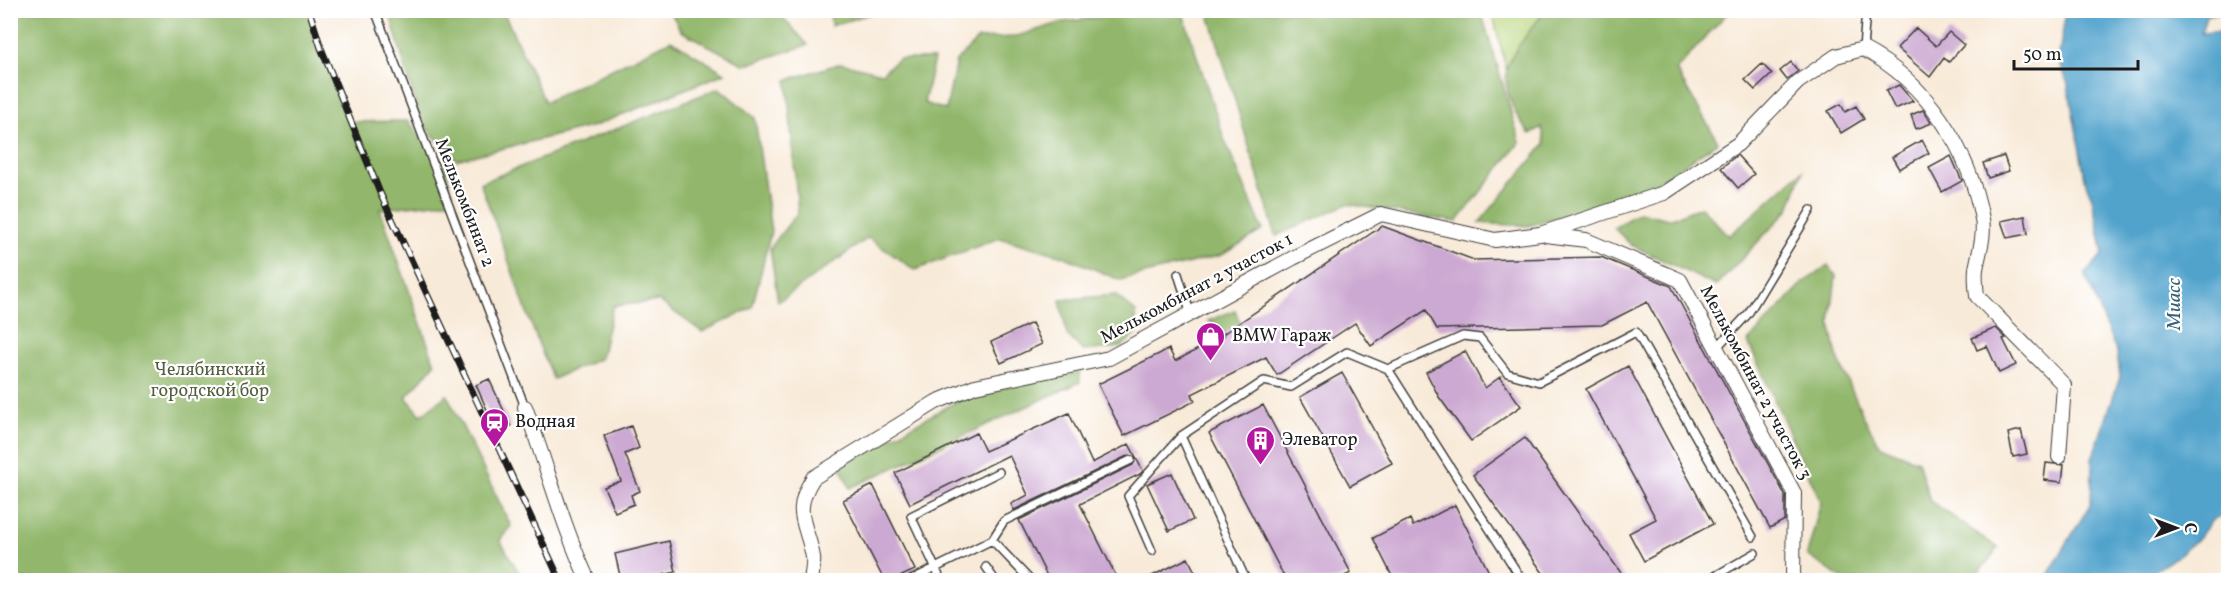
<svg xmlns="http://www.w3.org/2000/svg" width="2239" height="591" font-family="Vollkorn,serif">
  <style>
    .green { fill: #b8d67c; stroke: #6a794c; stroke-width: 1.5 }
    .forest { fill: #92b76c; stroke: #576a44; stroke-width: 1.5 }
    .water { fill: #51a3cc; stroke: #366074; stroke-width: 1.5 }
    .building { fill: #cca9d2 }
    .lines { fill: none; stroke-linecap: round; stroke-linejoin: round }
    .lane-casing { stroke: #3d3b38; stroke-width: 10 }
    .street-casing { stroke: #3d3b38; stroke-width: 16 }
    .lane { stroke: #fff; stroke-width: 7 }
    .street { stroke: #fff; stroke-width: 14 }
    .rail-casing { stroke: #1c1c1c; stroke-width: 7 }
    .rail { stroke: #fff; stroke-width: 4.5; stroke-dasharray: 14; stroke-linecap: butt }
    .labels { text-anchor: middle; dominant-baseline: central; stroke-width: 4.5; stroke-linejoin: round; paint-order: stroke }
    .street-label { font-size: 18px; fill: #1c1c1c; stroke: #fff }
    .poi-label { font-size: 18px; fill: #1c1c1c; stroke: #fff; text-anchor: start }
    .park-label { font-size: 18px; fill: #535d3e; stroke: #fff }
    .water-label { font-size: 20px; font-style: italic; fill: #366074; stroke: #fff }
  </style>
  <rect width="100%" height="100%" fill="#fff"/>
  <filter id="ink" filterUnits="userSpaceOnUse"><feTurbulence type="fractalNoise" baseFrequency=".0167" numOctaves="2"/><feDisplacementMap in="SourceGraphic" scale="12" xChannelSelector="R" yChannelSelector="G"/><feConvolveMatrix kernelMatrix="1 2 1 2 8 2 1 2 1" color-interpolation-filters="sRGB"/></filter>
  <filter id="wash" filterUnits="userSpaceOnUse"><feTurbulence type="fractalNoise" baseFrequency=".008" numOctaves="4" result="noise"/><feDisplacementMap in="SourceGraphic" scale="24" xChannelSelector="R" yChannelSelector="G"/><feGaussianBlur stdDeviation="1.35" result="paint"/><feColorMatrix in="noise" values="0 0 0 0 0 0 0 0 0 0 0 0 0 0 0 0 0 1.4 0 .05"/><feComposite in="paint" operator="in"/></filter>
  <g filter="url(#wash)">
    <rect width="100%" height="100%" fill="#f8ead8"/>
    <path class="green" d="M1492,11H1545L1520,46L1507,72Z"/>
    <path class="forest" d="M830,10H880V11L831,26Z
      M1123,10L1182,11L1225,141L1263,230L1222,255L1120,280L1063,256L1000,238L915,270L868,238L778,302L770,248L798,212L787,80L841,63L882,73L898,59H934L924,103L946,110L956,61L978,39L1014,37L1063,22L1117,15Z
      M10,11H309L321,48L349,122L408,121L446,167L452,201L380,209L435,364L406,397L421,415L447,395L511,526L500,540L523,580H11Z
      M389,11H503L545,102L671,40L725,73L594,126L456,160L421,122Z
      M670,11H777L808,45L745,65L681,31Z
      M1208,11H1481L1520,142L1457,222L1347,204L1276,236Z
      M1545,11H1729L1676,70L1718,142L1643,192L1528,226L1479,223L1545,144L1542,127L1530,134C1516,117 1503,92 1507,70C1509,54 1535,25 1545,11Z
      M719,88L755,118L771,232L752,308L702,332L659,301L613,306L601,358L553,379C525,315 506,248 480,183Z
      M1803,170L1789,209L1716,286L1631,245L1614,228L1639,212L1669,219L1701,207L1729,236Z
      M1828,265L1836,276L1830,323L1837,356L1864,418L1880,446L1918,461L1930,501L1998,548L1973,580H1844L1807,555L1821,502L1748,342L1802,284Z
      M1115,295L1136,312V334L1121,347L1083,351L1067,335L1060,300Z
      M1235,310L1240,323L1227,342L1219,326L1208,321Z
      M1080,372V382L850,488L840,466L968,395Z"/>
    <path class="water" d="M2066,11H2216L2217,13L2206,16L2201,33L2226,31L2228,120V512L2212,520L2198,539L2175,558L2140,580H2045L2091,503L2092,459L2120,377L2117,353L2085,274L2103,254L2092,198L2086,184L2067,80L2058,61Z"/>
    <g id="blocks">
      <path class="building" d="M1916,28L1936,46L1949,32L1964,45L1949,62L1944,58L1930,77L1897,48Z
        M1791,62L1798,71L1787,80L1780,71Z
        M1762,64L1772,74L1755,90L1745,80Z
        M1899,85L1913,101L1895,109L1886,91Z
        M1841,104L1845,112L1856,106L1864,119L1841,133L1828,111Z
        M1923,110L1932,123L1916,129L1911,115Z
        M1922,140L1929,153L1899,169L1892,157Z
        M1737,155L1754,174L1738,188L1721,168Z
        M1951,156L1962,181L1942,192L1929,168Z
        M2004,156L2009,171L1988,178L1983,163Z
        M2025,216L2028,234L2007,238L2001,221Z
        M1382,226L1474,260L1601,257L1671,286L1785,495V520L1770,528L1647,302L1602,325L1437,329L1426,310L1371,346L1355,323L1277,375L1266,357L1192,394L1195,401L1124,436L1098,384L1169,349L1175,361L1224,336L1223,334Z
        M1032,323L1042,344L1001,363L991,342Z
        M1996,328L2006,338L2003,339L2016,365L1999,373L1987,346L1977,350L1972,338Z
        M1465,351L1485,388L1500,377L1521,406L1471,441L1439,397L1426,372Z
        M1628,366L1713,524L1644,561L1629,533L1656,519L1586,389Z
        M1342,373L1392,463L1350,486L1300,397Z
        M489,379L511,426L497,432L476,385Z
        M1263,405L1351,573L1336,580H1286L1209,433Z
        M1069,413L1092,463L1129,444L1136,457L1129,455L1014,510L1011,504L1028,495L1009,455L910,504L895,473L976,433L985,451Z
        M631,426L639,448L625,454L640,491L631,495L634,504L615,512L604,487L621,481L604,436Z
        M2021,430L2027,454L2013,457L2008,433Z
        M1525,438L1626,580H1548L1473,475Z
        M1136,458L1143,471L1140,474L1080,504L1118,580H1049L1019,520L1133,465Z
        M2046,463L2064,465L2062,482L2044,480Z
        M1172,473L1193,520L1169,531L1147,484Z
        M873,485L915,570L893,580H884L843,500Z
        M1455,505L1493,580H1394L1373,538L1410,519L1413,526Z
        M669,541L676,572L641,580H621L615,554Z
        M1188,558L1199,580H1144Z"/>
    </g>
  </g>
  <g filter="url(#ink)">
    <use href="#blocks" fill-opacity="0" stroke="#3d3b38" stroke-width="1.5"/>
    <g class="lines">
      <defs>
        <path id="lane" d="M375,10L525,407
          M1863,49L1866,10
          M1178,274L1191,315
          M1718,346L1748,314L1811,210
          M1388,369L1522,580
          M992,540L1030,580
          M1152,551L1128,496L1181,436
          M986,567L995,580
          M911,580L992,540L1004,521L1131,460
          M941,580L911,516L999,472
          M1246,580L1181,436L1264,381L1291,387L1347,352L1388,369L1463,336L1480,338L1507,373L1539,382L1636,332L1753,537
          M1708,580L1755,553"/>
        <path id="street" d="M1546,235L1586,240L1680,280L1794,493L1793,580
          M525,407C547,465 562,525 588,580
          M811,580C812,573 814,564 813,557C807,523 791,513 813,478L936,402L975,386L1109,358L1293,258L1381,214L1495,240L1540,234L1664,193L1738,144L1798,82L1836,56L1863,49C1927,82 1969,149 1982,219C1985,236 1979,252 1976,269C1975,277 1976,287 1977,296L2064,385L2059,457"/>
      </defs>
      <use href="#lane" class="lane-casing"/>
      <use href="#street" class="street-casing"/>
      <use href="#lane" class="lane"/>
      <use href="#street" class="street"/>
      <defs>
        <path id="rail" d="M309,10L321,48L380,193L560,580"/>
      </defs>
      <use href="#rail" class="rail-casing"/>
      <use href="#rail" class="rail"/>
    </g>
  </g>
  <defs>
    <symbol id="shop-pin" viewBox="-11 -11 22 30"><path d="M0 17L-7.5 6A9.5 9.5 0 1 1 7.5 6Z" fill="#b5179e" stroke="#fff"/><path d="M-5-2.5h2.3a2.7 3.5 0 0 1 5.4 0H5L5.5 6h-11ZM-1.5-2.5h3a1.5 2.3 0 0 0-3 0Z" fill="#fff"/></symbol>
    <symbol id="station-pin" viewBox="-11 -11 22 30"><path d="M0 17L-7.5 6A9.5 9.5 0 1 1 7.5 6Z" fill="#b5179e" stroke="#fff"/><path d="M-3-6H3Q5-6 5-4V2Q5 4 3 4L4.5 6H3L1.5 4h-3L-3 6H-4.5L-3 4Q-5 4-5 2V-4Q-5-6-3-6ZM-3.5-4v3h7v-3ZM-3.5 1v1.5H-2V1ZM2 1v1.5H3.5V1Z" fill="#fff"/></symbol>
    <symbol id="building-pin" viewBox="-11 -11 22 30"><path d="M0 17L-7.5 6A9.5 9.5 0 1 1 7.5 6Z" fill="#b5179e" stroke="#fff"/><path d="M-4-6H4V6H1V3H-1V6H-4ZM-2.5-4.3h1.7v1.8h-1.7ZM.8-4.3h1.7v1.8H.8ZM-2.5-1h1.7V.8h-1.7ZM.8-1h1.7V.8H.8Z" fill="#fff"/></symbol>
  </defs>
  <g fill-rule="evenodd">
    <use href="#shop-pin" x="1194" y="320" width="33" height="45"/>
    <use href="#station-pin" x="478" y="406" width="33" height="45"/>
    <use href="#building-pin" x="1244" y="424" width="33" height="45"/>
  </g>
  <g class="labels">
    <g class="street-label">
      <text transform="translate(464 203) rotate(69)">Мелькомбинат 2</text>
      <text transform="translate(1197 289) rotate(-28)">Мелькомбинат 2 участок 1</text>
      <text transform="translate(1755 383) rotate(62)">Мелькомбинат 2 участок 3</text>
    </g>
    <g class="poi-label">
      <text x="1232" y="336">BMW Гараж</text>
      <text x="515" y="422">Водная</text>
      <text x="1282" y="440">Элеватор</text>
    </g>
    <g class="park-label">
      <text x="210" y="370">Челябинский<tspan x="210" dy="21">городской бор</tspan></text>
    </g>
    <g class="water-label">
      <text transform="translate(2175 304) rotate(-90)">Миасс</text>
    </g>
  </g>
  <rect width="2239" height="591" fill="none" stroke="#fff" stroke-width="36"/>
  <g transform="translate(2176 528) rotate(90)" stroke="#ffffff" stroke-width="4.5" paint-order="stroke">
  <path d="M0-4.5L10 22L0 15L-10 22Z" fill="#1c1c1c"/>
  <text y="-9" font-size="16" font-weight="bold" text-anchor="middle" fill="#1c1c1c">С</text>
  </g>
  <path d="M2014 60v9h124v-9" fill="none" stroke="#1c1c1c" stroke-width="3"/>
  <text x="2023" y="60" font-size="18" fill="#1c1c1c" stroke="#ffffff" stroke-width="4.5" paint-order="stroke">50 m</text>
</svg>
